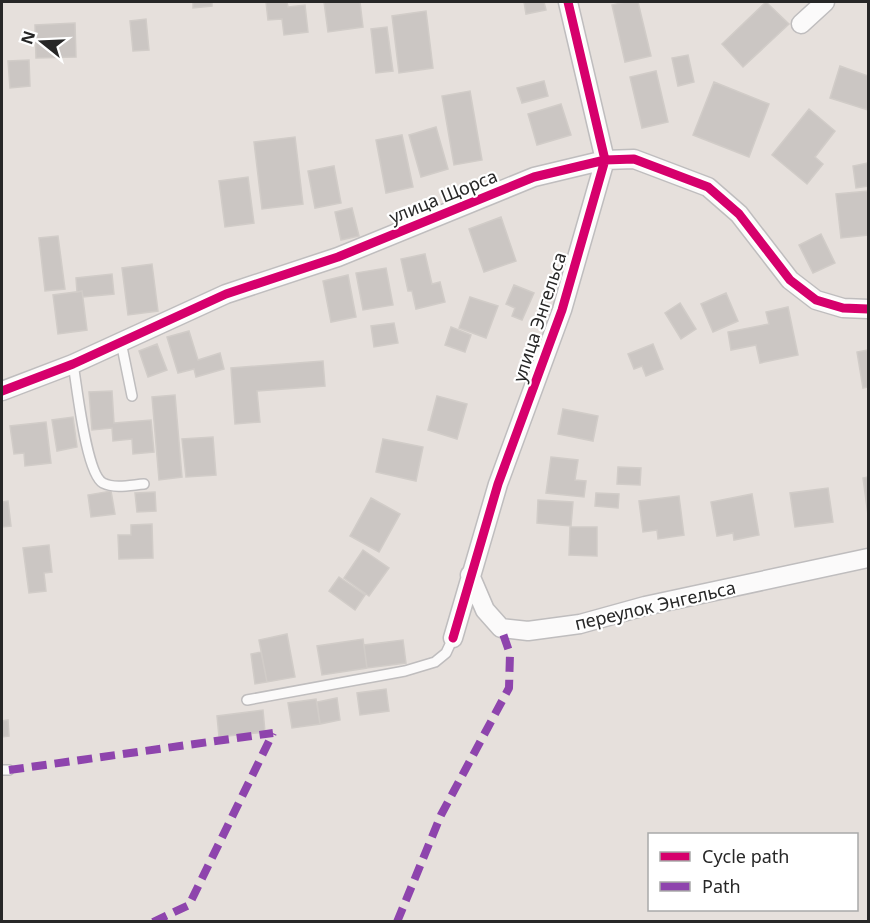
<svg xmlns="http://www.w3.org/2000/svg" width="870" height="923" font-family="'Noto Sans',sans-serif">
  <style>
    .building { fill: #cbc6c3; stroke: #d1ccc8; stroke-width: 1.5 }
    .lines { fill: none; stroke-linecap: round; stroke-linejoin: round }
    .service-casing { stroke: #bfbdbe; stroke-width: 12 }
    .minor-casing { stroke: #bfbdbe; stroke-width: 21 }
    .service { stroke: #fbfafa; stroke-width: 9 }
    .minor { stroke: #fbfafa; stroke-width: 18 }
    .quiet { stroke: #8e44ad; stroke-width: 8; stroke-dasharray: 15 8; stroke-linecap: butt }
    .cycleway-casing { stroke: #fff; stroke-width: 13 }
    .cycleway { stroke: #d6006c; stroke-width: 9 }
    .labels { text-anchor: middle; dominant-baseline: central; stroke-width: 4.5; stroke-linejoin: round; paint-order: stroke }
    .street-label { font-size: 18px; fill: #272727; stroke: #fff }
  </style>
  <rect width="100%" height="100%" fill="#e6e0dc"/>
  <path class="building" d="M193,2H212V6L193,8Z
    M266,2H287L288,7L305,5L308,32L284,35L282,19L268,20Z
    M324,2H360L363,27L328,32Z
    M524,2H544L546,10L526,14Z
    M625,2H638L651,56L625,62L612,5Z
    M766,2L789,24L743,67L722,44Z
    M426,11L433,68L399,73L392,16Z
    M146,19L149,50L133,51L130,21Z
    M75,23L76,57L36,58L35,25Z
    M387,27L393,71L376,73L371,29Z
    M688,55L694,82L678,86L672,58Z
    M29,60L30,86L10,88L8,61Z
    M840,66L868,76V110L830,98Z
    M656,71L668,122L642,128L630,77Z
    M544,81L548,96L522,103L517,88Z
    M714,82L769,104L749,157L693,135Z
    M470,91L482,160L454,165L442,96Z
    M561,104L571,135L537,145L528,114Z
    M809,109L835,131L815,157L823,164L807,184L772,155Z
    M436,127L448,169L421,177L409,135Z
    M402,135L413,187L386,193L376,140Z
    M295,137L303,204L262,209L254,142Z
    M868,163V186L856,188L853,166Z
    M334,166L341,203L315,208L308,171Z
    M248,177L254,223L225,227L219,181Z
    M868,191V235L841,238L836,194Z
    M352,208L359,236L341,240L335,212Z
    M501,217L516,261L484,272L469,229Z
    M821,234L835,263L813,273L799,245Z
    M58,236L65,289L45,291L39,238Z
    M425,254L432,284L440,282L445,302L416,309L412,291H408L401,259Z
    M152,264L158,311L128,315L122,268Z
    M386,268L393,305L363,310L356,273Z
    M112,274L114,294L83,297L82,291L77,292L76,278Z
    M348,275L356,317L331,322L323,281Z
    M514,285L534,293L522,320L512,316L515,308L506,304Z
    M82,291L87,330L58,334L53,295Z
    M726,293L738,321L713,332L701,304Z
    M470,297L498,306L486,338L459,328Z
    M680,303L696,329L681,339L665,313Z
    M788,307L798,355L760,363L756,345L731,350L728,332L769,324L766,312Z
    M394,323L398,343L374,347L371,326Z
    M451,327L471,335L465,352L445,345Z
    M189,331L198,360L220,353L224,369L196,377L194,369L178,373L167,337Z
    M157,344L167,370L148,377L139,351Z
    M653,344L663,369L646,376L642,366L634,369L628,354Z
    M868,350V387L863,388L857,352Z
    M323,361L325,386L257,391L260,422L235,424L231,368Z
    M112,391L114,423L151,420L154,452L133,454L132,439L113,441L112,428L92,430L89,392Z
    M175,395L182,477L159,480L152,397Z
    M437,396L467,404L457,439L428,430Z
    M563,409L598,416L593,441L558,434Z
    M73,417L77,447L57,451L52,420Z
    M46,422L51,463L25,466L24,453L14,454L10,426Z
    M213,437L216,475L186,477L182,439Z
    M383,439L423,447L416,481L376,472Z
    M551,457L578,460L575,480L586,481L584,497L546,493Z
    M618,467L641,468L640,485L617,484Z
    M868,477V515L863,478Z
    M828,488L833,522L795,527L790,493Z
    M111,491L115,514L91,517L88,495Z
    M155,492L156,511L137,512L135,493Z
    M596,493L619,494L618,508L595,506Z
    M752,494L759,535L734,540L733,533L717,536L711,502Z
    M679,496L684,535L658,539L657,530L643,532L639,501Z
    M371,498L400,514L379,552L350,536Z
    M538,500L573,502L571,526L537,523Z
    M8,501L11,526L2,527V502Z
    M152,524L153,558L119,559L118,535H131V525Z
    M570,527H597V556L569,555Z
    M49,545L52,572L44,573L46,591L29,593L23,548Z
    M363,550L389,568L369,596L344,578Z
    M339,577L365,595L355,610L329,591Z
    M287,634L295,677L267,682L259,640Z
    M363,639L367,668L322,675L317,646Z
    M403,640L406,663L367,668L364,645Z
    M261,652L267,682L255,684L251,654Z
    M386,689L389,711L360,715L357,693Z
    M337,698L340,720L320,724L317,702Z
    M316,699L320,724L292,728L288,703Z
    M263,710L265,732L219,737L217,716Z
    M8,720L9,736L2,737V721Z"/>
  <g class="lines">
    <defs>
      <path id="service" d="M121,342L132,396
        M73,364C77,386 86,474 103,483C115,489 131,485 144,484
        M247,700L405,671L435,662L446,653L453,638
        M2,770H9"/>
      <path id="minor" d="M801,24L825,2
        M2,391L73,364L226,294L338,257L534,177L605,160L634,159L708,187L739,214L790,280L816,300L843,308L868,309
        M470,575L485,610L501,628L528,631L580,624L645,606L868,558
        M453,638L498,484L562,310L605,160L568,2"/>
    </defs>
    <use href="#service" class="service-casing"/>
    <use href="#minor" class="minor-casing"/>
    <use href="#service" class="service"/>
    <use href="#minor" class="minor"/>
    <path class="quiet" d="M9,770L273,733
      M153,922L189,905L273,733
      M397,922L441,815L509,688L510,654L501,628"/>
    <defs>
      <path id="cycleway" d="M2,391L73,364L226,294L338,257L534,177L605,160L634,159L708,187L739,214L790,280L816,300L843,308L868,309
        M453,638L498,484L562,310L605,160L568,2"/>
    </defs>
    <use href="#cycleway" class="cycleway-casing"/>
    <use href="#cycleway" class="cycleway"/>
  </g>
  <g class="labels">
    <g class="street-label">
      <text transform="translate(443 196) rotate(-22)">улица Щорса</text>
      <text transform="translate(539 317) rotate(-72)">улица Энгельса</text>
      <text transform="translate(655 605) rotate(-13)">переулок Энгельса</text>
    </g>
  </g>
  <rect width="870" height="923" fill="none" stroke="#272727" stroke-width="6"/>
  <rect x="648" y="833" width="210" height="78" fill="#ffffff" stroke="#a9a9a9" stroke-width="1.5"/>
  <rect x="660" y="852" width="30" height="9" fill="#d6006c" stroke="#a9a9a9" stroke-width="1.5"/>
  <text x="702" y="863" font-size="18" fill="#272727">Cycle path</text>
  <rect x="660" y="882" width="30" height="9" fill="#8e44ad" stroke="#a9a9a9" stroke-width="1.5"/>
  <text x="702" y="893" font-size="18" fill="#272727">Path</text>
  <g transform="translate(42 42) rotate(288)" stroke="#ffffff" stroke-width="4.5" paint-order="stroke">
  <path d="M0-4.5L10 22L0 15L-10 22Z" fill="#272727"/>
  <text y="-9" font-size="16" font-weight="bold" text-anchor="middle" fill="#272727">N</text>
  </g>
</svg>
